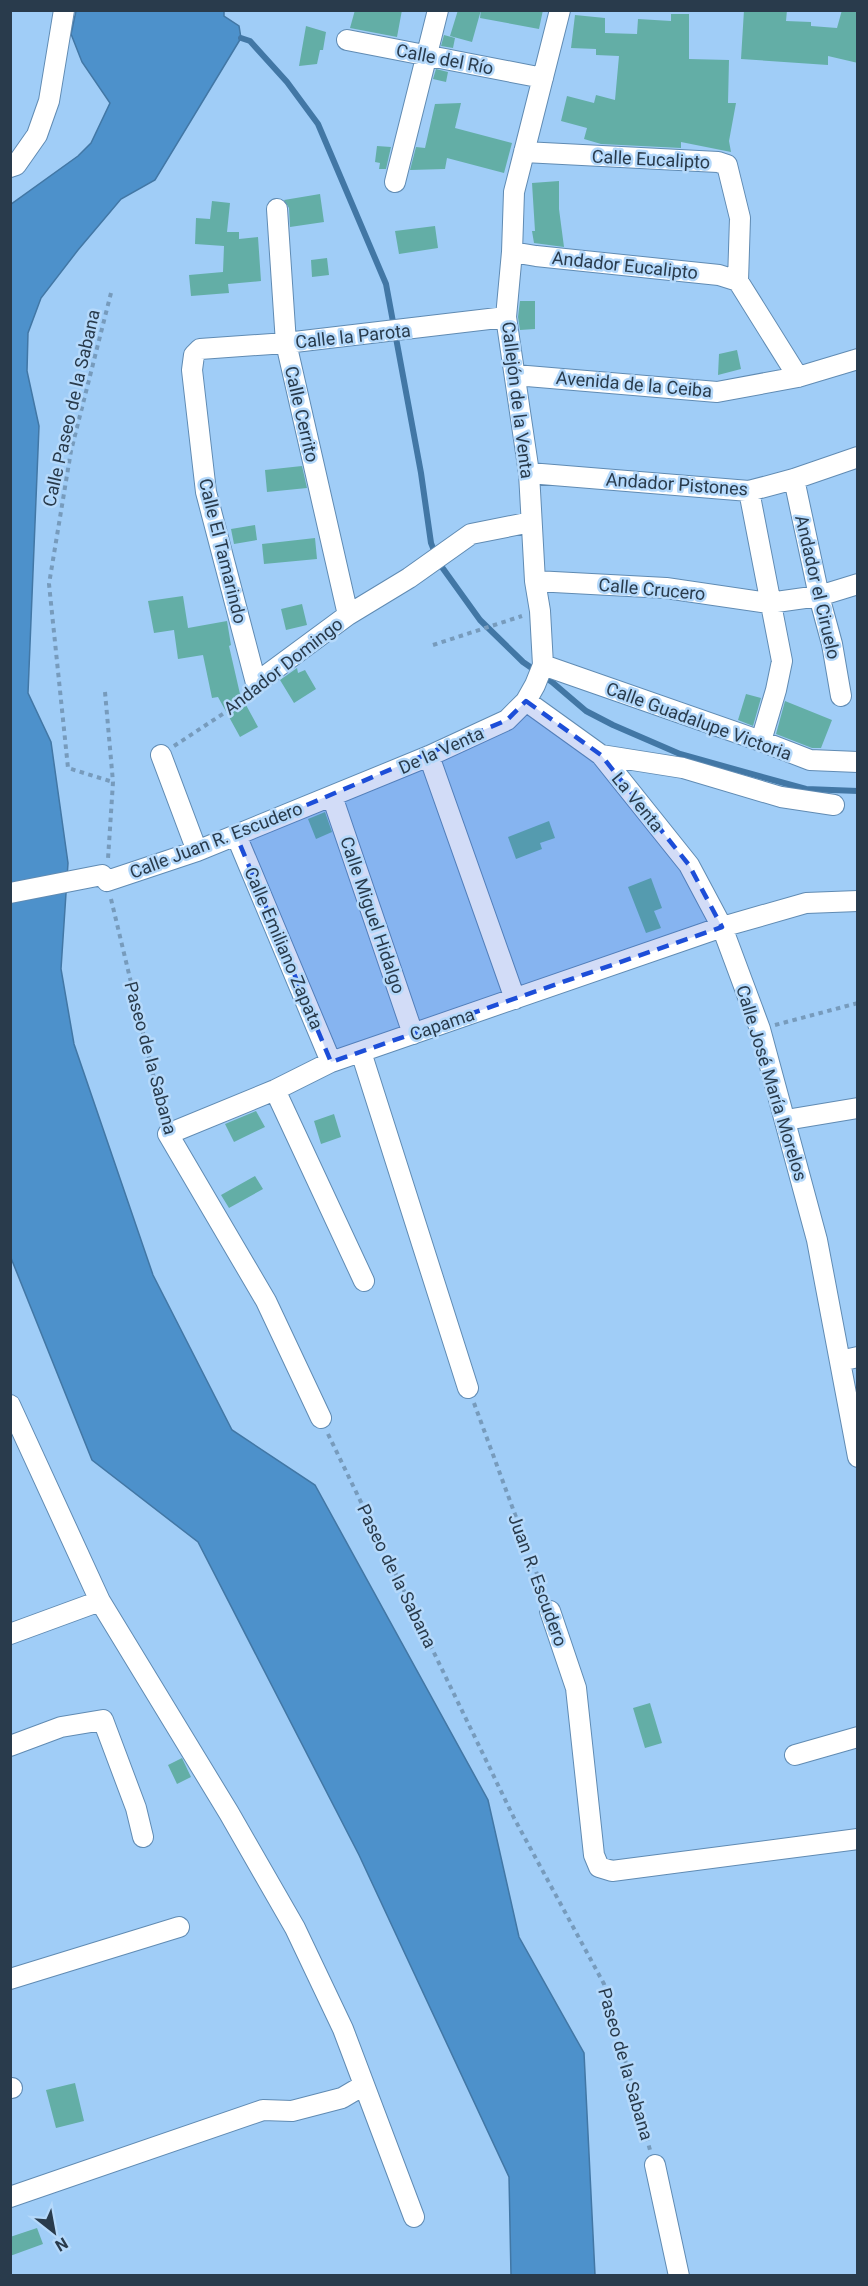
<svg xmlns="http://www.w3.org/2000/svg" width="868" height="2286" font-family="Roboto,sans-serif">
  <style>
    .water { fill: #4d91cb; stroke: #4277a5; stroke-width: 1.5 }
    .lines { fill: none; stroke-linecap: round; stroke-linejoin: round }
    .stream { stroke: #4277a5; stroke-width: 6 }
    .building { fill: #63aea6 }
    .street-casing { stroke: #608bb3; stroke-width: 22 }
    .path { stroke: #779bbc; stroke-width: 4; stroke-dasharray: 4.5 4.5; stroke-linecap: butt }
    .street { stroke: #fff; stroke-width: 20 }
    .marked { fill: #1d4ed8; fill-opacity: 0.2; stroke: #1d4ed8; stroke-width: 4.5; stroke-dasharray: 12 8; stroke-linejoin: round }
    .labels { text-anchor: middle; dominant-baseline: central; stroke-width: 5; stroke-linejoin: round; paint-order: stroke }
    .street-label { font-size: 18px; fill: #293b4c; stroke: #b5d9fb }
  </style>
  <rect width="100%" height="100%" fill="#a0cdf7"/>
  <path class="water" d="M76,11H224V16L239,26L241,38L155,180L121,199L78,250L41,298L28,333L27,371L39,426L28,693L51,742L68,863L61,969L74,1044L153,1275L232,1430L315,1485L488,1800L519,1937L584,2053L595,2275H511L509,2177L359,1855L198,1542L92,1460L11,1258L10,205L78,156L91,143L110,103L82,62L71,34Z"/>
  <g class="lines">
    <path class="stream" d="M241,38L250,41L287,82L318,124L386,284L421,473L431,543L439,563L480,620L523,662L552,682L586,711L613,725L680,754L806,789L858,791"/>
  </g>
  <path class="building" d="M355,10H402L397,37L350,28Z
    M458,10H481L472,42L450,36Z
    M481,10H543L539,29L480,18Z
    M744,10H787L786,21L811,22V26L837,28L842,10H858V63L828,56V65L741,59Z
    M671,14H689V59L729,60L728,103H736L729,141L731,152L681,142V148L601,144L584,139L587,128L561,121L567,96L594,103L596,95L615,100L619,56L596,55V49L571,48L575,15L605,18V33L637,34L638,19L671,21Z
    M306,26L326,32L323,50H320L317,64L299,66Z
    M444,35L455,38L453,48L441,46Z
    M436,69L448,72L446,82L433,79Z
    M461,103L455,128L512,143L504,173L447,158L445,169L410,170L416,147L425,148L435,104Z
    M377,146L391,147L386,169H379L380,163L375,162Z
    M559,181V209L564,247L534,243L532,231H535L532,183Z
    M320,194L324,222L290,227L289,208L284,200Z
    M212,201L230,203L227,232H239V239L258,237L261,281L228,284L229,293L191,296L189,275L223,272L224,246L195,244L196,218L210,219Z
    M435,226L438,248L399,254L395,231Z
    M327,258L329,275L312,277L311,260Z
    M520,301H535V329L520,330L518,317Z
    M737,350L741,369L718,375L719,354Z
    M302,466L307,488L267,492L265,470Z
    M255,525L257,540L234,544L231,529Z
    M315,538L317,559L264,564L262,544Z
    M183,596L188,628L227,621L231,645L229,646L240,694L258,727L240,737L218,697L212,698L203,655L178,659L174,630L154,633L148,601Z
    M302,604L307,625L286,630L281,609Z
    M297,668L298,673L305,670L316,689L294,703L280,680Z
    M746,694L761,698L753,726L738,720Z
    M785,701L832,720L821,748H812L776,734Z
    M325,812L332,832L316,839L308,819Z
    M549,821L555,838L540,843L542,849L516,859L508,837Z
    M651,878L662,908L654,911L661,928L646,933L628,887Z
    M256,1111L265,1127L234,1142L225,1124Z
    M334,1114L341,1137L321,1144L314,1121Z
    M255,1176L263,1189L229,1208L221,1195Z
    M650,1703L662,1743L645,1748L633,1708Z
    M182,1758L191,1777L177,1784L168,1765Z
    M75,2083L84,2121L56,2128L46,2090Z
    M37,2228L43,2244L10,2256V2237Z"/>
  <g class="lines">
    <defs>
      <path id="street" d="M347,40L543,78
        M524,152L718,162L727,165L740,218L738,281L798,377
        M10,167L16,165L37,135L49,101L64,10
        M395,182L438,10
        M277,209L286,343L348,615
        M512,252L536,256L719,275L738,281
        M506,317L286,343L200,349L194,355L192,370L206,492L256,683L348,615L409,578L471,534L531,522
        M515,375L717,392L798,377L858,359
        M529,473L749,491L794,479L858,457
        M794,479L819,596L832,644L841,696
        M749,491L782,661L776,690L761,741
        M535,581L666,588L769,603L819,596L858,584
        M543,665L761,741L810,760L858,762
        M526,701L601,755L689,865L722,927L760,1029L817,1240L858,1457
        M161,755L197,851
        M601,755L683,768L781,797L834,805
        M429,756L515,999
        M332,796L413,1034
        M236,835L331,1062
        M10,893L102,875L107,881L197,851L429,756L507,720L526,701L535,685L543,665L540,611L535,581L529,473L506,317L512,252L514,192L560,10
        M361,1052L468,1388
        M275,1090L364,1281
        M786,1120L858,1108
        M840,1361L858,1357
        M10,1405L100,1601L229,1813L295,1928L343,2029L414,2217
        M321,1418L266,1301L168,1134L275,1090L331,1062L722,927L806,903L858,901
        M550,1611L576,1688L594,1855L599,1867L612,1871L858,1839
        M10,1634L100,1601
        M10,1746L61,1727L103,1720L136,1808L143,1837
        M795,1755L858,1737
        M10,1979L179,1927
        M10,2088H12
        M655,2165L679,2276
        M10,2197L263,2110L292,2111L342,2098L364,2085"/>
    </defs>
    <use href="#street" class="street-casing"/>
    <path class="path" d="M111,293L71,451L49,584L68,768L113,782
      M433,645L522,616
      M105,692L113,782L108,859
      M174,746L244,700L247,696
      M111,899L163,1116
      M775,1025L858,1003
      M474,1403L545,1596
      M328,1434L514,1818L604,1984L650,2150"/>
    <use href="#street" class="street"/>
  </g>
  <path class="marked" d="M526,701L601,755L689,865L722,927L331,1062L236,835L507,720Z"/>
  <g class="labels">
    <g class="street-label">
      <text transform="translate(445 59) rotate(11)">Calle del Río</text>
      <text transform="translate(651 159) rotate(3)">Calle Eucalipto</text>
      <text transform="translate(625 265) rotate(6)">Andador Eucalipto</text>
      <text transform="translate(353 336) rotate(-6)">Calle la Parota</text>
      <text transform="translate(634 384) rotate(5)">Avenida de la Ceiba</text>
      <text transform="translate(518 400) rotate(83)">Callejón de la Venta</text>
      <text transform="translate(71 408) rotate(-77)">Calle Paseo de la Sabana</text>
      <text transform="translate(302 414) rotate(77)">Calle Cerrito</text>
      <text transform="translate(677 484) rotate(4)">Andador Pistones</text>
      <text transform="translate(223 551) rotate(76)">Calle El Tamarindo</text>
      <text transform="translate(818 587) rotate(77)">Andador el Ciruelo</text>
      <text transform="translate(652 589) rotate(5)">Calle Crucero</text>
      <text transform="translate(283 666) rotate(-38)">Andador Domingo</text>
      <text transform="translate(699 721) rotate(20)">Calle Guadalupe Victoria</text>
      <text transform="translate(441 750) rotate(-24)">De la Venta</text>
      <text transform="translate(638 802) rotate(51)">La Venta</text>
      <text transform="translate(216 840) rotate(-21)">Calle Juan R. Escudero</text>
      <text transform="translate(373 915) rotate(71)">Calle Miguel Hidalgo</text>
      <text transform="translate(284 948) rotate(67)">Calle Emiliano Zapata</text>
      <text transform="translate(442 1024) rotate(-19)">Capama</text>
      <text transform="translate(151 1058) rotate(75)">Paseo de la Sabana</text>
      <text transform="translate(772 1083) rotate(73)">Calle José María Morelos</text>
      <text transform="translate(397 1576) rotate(64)">Paseo de la Sabana</text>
      <text transform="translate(538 1580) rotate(70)">Juan R. Escudero</text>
      <text transform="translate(626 2064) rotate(74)">Paseo de la Sabana</text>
    </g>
  </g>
  <rect width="868" height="2286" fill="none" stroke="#293b4c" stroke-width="24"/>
  <g transform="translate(54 2232) rotate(149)" stroke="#b5d9fb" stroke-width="4.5" paint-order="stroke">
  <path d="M0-4.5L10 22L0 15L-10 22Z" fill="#293b4c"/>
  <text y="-9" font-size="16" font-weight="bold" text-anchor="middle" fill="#293b4c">N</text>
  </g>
</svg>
